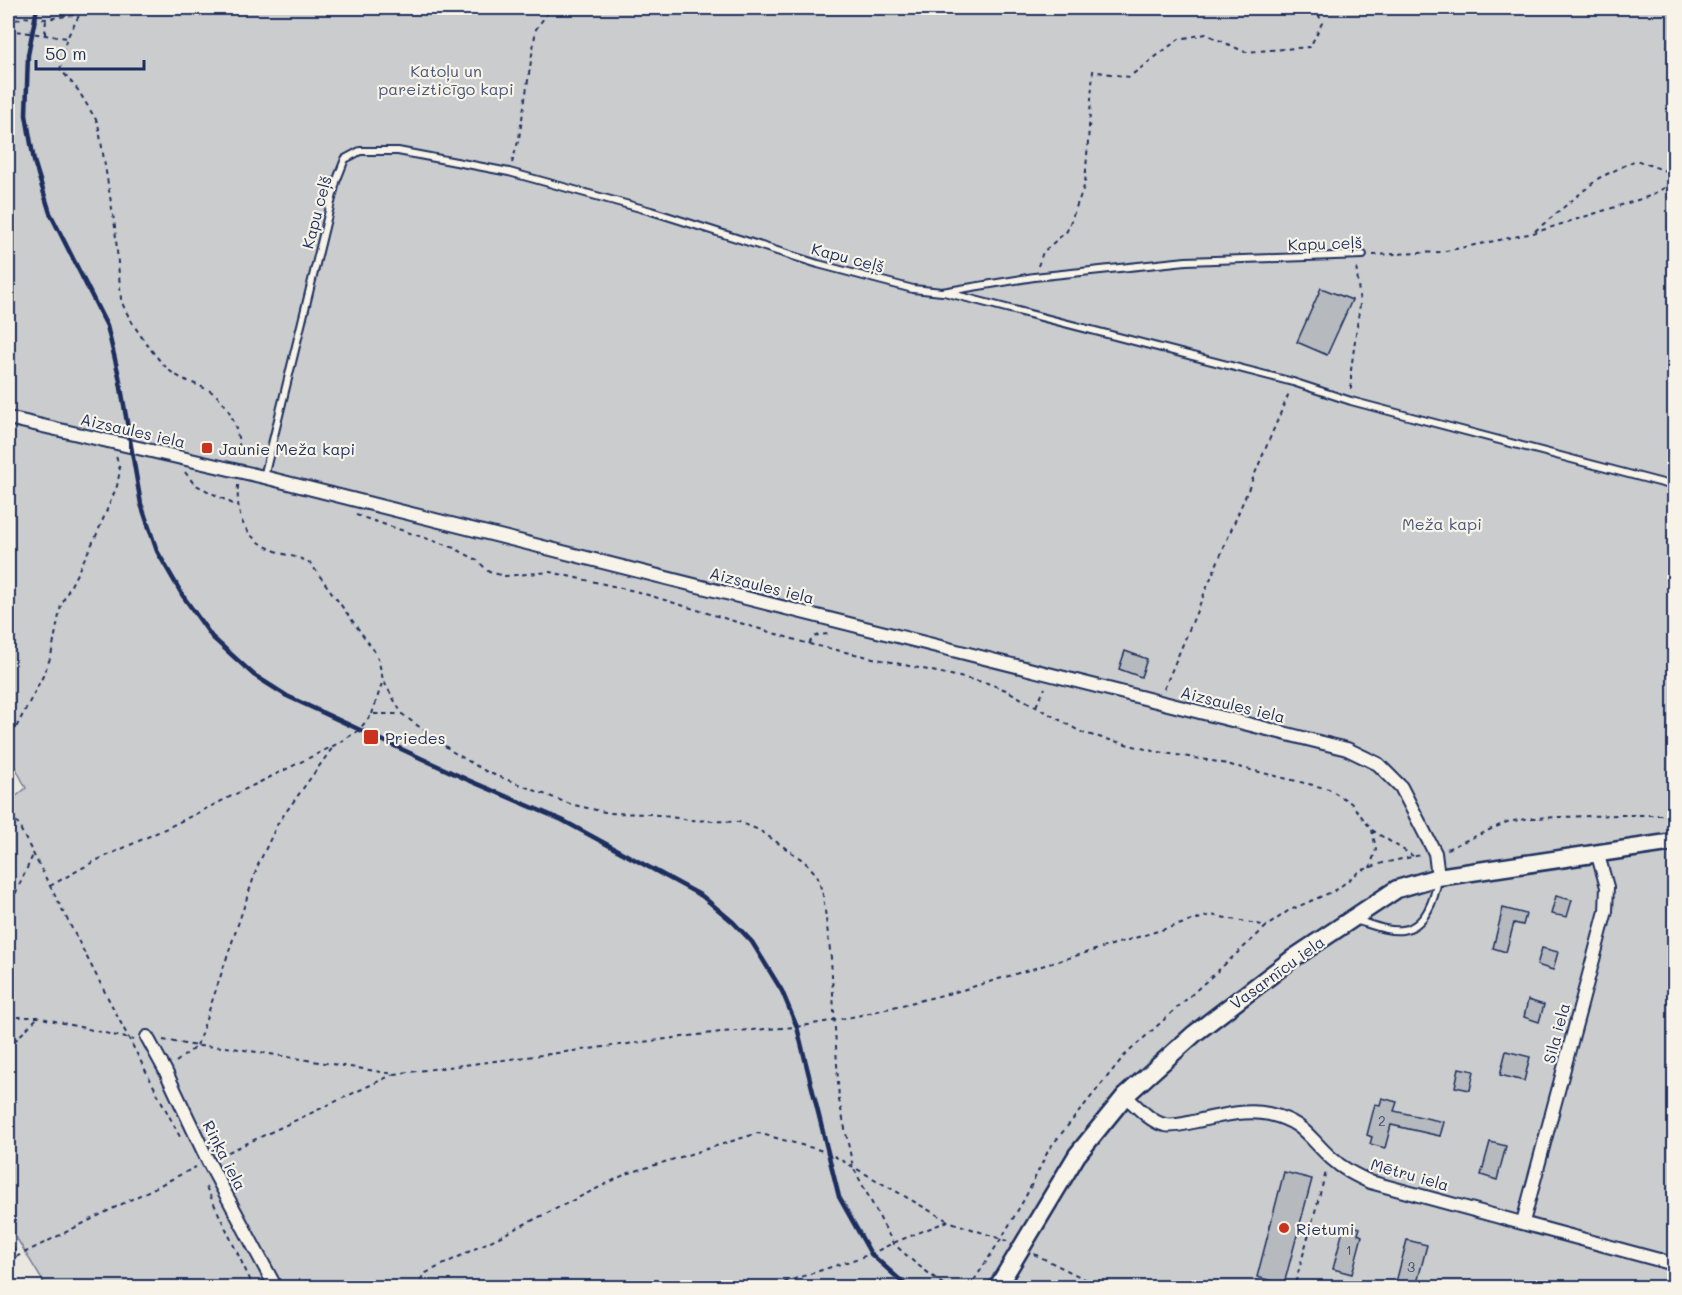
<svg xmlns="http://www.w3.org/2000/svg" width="1682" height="1295" font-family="Mali,sans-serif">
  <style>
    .green { fill: #cbcccd; stroke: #737e96; stroke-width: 1.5 }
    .building { fill: #b6babf; stroke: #1b2f5e; stroke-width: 1.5 }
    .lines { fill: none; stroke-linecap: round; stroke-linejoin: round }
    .lane-casing { stroke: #1b2f5e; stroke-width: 10 }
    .street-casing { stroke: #1b2f5e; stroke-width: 16 }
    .secondary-casing { stroke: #1b2f5e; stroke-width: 21 }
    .path { stroke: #1b2f5e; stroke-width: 2; stroke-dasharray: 4.5 4.5; stroke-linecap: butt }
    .lane { stroke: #f7f3e8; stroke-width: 6 }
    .street { stroke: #f7f3e8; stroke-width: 12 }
    .secondary { stroke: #f7f3e8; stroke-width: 16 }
    .rail { stroke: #1b2f5e; stroke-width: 4.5 }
    .poi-dot { fill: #c8321e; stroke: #f7f3e8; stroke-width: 2 }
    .labels { text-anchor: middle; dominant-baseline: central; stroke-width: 4.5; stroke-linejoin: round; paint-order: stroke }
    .number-label { font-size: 14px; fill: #425276 }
    .park-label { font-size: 16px; fill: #47567a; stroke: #f7f3e8 }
    .street-label { font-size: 16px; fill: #1b2f5e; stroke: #f7f3e8 }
    .poi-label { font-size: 16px; fill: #1b2f5e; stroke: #f7f3e8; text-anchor: start }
  </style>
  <rect width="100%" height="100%" fill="#eae7e0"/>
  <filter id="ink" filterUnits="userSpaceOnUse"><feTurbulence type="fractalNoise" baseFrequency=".0167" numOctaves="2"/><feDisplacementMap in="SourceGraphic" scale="12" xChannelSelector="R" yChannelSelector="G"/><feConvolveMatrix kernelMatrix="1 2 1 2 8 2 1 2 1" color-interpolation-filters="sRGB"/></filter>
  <g filter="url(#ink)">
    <path class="green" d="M8,8H1674V1287L47,1288L8,1224V803L26,788L8,753Z"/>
    <path class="building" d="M1321,288L1352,300L1327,355L1297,342Z
      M1125,651L1147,659L1141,677L1119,669Z
      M1556,896L1572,900L1567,917L1551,914Z
      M1503,908L1526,914L1523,925L1514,923L1506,952L1493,948Z
      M1542,948L1558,952L1553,970L1537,965Z
      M1528,1000L1544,1005L1539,1022L1524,1017Z
      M1506,1051L1530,1057L1524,1081L1500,1075Z
      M1459,1068L1474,1071L1470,1090L1455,1087Z
      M1382,1098L1397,1102L1394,1111L1444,1122L1440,1136L1391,1125L1385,1148L1370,1144L1372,1137L1367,1135L1375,1104L1380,1105Z
      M1490,1142L1506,1146L1497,1180L1481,1175Z
      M1284,1172L1312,1179L1284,1284L1257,1277Z
      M1349,1225L1360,1228L1358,1234L1362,1236L1352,1274L1333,1269L1343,1230L1347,1232Z
      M1407,1240L1427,1245L1416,1287L1395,1286Z"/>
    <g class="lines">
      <defs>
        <path id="lane" d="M944,292L1293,382L1351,401L1674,486
          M264,477L336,182L345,159L360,151H398L509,172L651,211L818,264L913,289L942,292L1034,277L1186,261L1363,255
          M1355,920C1370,924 1387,932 1402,930C1426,927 1435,898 1438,878"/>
        <path id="street" d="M8,418L264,477L1347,749L1378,764L1401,787L1435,853L1438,877
          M147,1037L165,1070L208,1161L276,1288
          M1125,1096C1136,1105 1150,1122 1165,1125C1176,1127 1187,1123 1197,1121C1219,1116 1246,1109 1269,1114C1304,1122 1308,1137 1331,1158C1343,1169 1355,1175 1370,1182L1674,1264
          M1523,1222L1606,911L1607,887L1597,852"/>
        <path id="secondary" d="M997,1288L1077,1155L1125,1096L1194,1034L1292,959L1397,889L1438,877L1674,842"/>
      </defs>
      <use href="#lane" class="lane-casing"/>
      <use href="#street" class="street-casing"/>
      <use href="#secondary" class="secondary-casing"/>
      <path class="path" d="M83,8L67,38L60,59L61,70L78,90L98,123L115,227L121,299C126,318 158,363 174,374C185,381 197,384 208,390C231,401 240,434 240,458
        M8,24L23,17L46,19L80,14
        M8,30L67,38
        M45,34L46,19
        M512,163L519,138L536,29L551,8
        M1535,231L1599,178L1636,160L1674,174
        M1373,255L1441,252L1533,233L1647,197L1674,183
        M1038,266L1043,252L1067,231L1085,184L1093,71L1129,77L1179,39L1206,34L1245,52L1310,47L1322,23L1316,8
        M1351,389V370L1360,304L1356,264
        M185,472L194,484L237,506
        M238,485C236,521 245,540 281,553C292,557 301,557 311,564L373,649L378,658L383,680L402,714L453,752L487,772L570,804L609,813L651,814L690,820L739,822L759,830L778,843L804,861L817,875L823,895L831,958L839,1100L853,1167L893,1243L914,1262L948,1288
        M356,515L452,547L477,560L489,572L505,576L550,572L635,591L809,644L987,683L1006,690L1083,733L1153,751L1218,762L1329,789L1351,803L1372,830L1376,849L1370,868
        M809,644C815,633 820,635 831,634
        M1164,689L1289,393
        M1036,706L1045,688
        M372,714L383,680
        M8,743L43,676L51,656L61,605L96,536L117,486L120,470L116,456
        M8,805L180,1137
        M1372,830L1413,856
        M1447,849L1507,822L1532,818L1618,815H1662L1674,818
        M50,886L93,862L167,828L335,745L358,731L372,714H402
        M8,891L16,893
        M8,910L33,855
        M8,1017H38L134,1040
        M163,1040L197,1046L226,1047L394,1074L721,1032L797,1027L857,1016L959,991L1211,915L1267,926
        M8,1048L38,1017
        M176,1062L197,1046L258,865L278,823L333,747
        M220,1156L394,1074
        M206,1187L254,1288
        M8,1239L17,1254
        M1034,1254L1103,1288
        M8,1261L196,1167
        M416,1288L424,1274L626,1174L758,1133L827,1152L948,1221
        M767,1288L871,1254L893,1243L948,1221L1007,1241
        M969,1288L1001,1239L1025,1198L1049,1149L1124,1056L1267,926L1288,911L1336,890L1360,871L1383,863L1421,855
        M1289,1288L1295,1284L1326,1172"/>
      <use href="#lane" class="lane"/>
      <use href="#street" class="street"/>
      <use href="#secondary" class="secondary"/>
      <path class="rail" d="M37,8L28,55L26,115L34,161L50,213L107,326L119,376L141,504L157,551L183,596L212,637L254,675L287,696L468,780L562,820L702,896L733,922L752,942L782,991L797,1027L839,1197L871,1254L909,1288"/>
    </g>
  </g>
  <g class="poi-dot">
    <rect x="201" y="442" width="12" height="12" rx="3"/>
    <rect x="363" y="729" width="16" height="16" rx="3"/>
    <circle cx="1284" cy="1228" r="6"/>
  </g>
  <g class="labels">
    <g class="number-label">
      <text x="1382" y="1120">2</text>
      <text x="1349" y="1249">1</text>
      <text x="1411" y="1266">3</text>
    </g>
    <g class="park-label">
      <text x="446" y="70">Katoļu un<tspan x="446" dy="18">pareizticīgo kapi</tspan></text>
      <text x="1442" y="523">Meža kapi</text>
    </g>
    <g class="street-label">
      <text transform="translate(316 212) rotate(-75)">Kapu ceļš</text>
      <text transform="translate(1325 243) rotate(-2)">Kapu ceļš</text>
      <text transform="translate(848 257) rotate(15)">Kapu ceļš</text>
      <text transform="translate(133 430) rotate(13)">Aizsaules iela</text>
      <text transform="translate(762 585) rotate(14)">Aizsaules iela</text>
      <text transform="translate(1233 704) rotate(14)">Aizsaules iela</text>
      <text transform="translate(1277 972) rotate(-36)">Vasarnīcu iela</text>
      <text transform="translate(1556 1033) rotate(-75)">Sila iela</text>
      <text transform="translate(225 1155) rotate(63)">Riņķa iela</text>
      <text transform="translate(1410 1174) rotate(16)">Mētru iela</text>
    </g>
    <g class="poi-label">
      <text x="219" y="448">Jaunie Meža kapi</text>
      <text x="385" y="737">Priedes</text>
      <text x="1296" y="1228">Rietumi</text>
    </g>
  </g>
  <rect width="1682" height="1295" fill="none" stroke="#f7f3e8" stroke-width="30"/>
  <rect x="15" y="15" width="1652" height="1265" fill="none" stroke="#1b2f5e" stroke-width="2" filter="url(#ink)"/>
  <path d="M36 60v9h108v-9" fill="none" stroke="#1b2f5e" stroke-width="3"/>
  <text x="45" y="60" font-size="18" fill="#1b2f5e" stroke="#f7f3e8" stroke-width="4.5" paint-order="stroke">50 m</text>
</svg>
